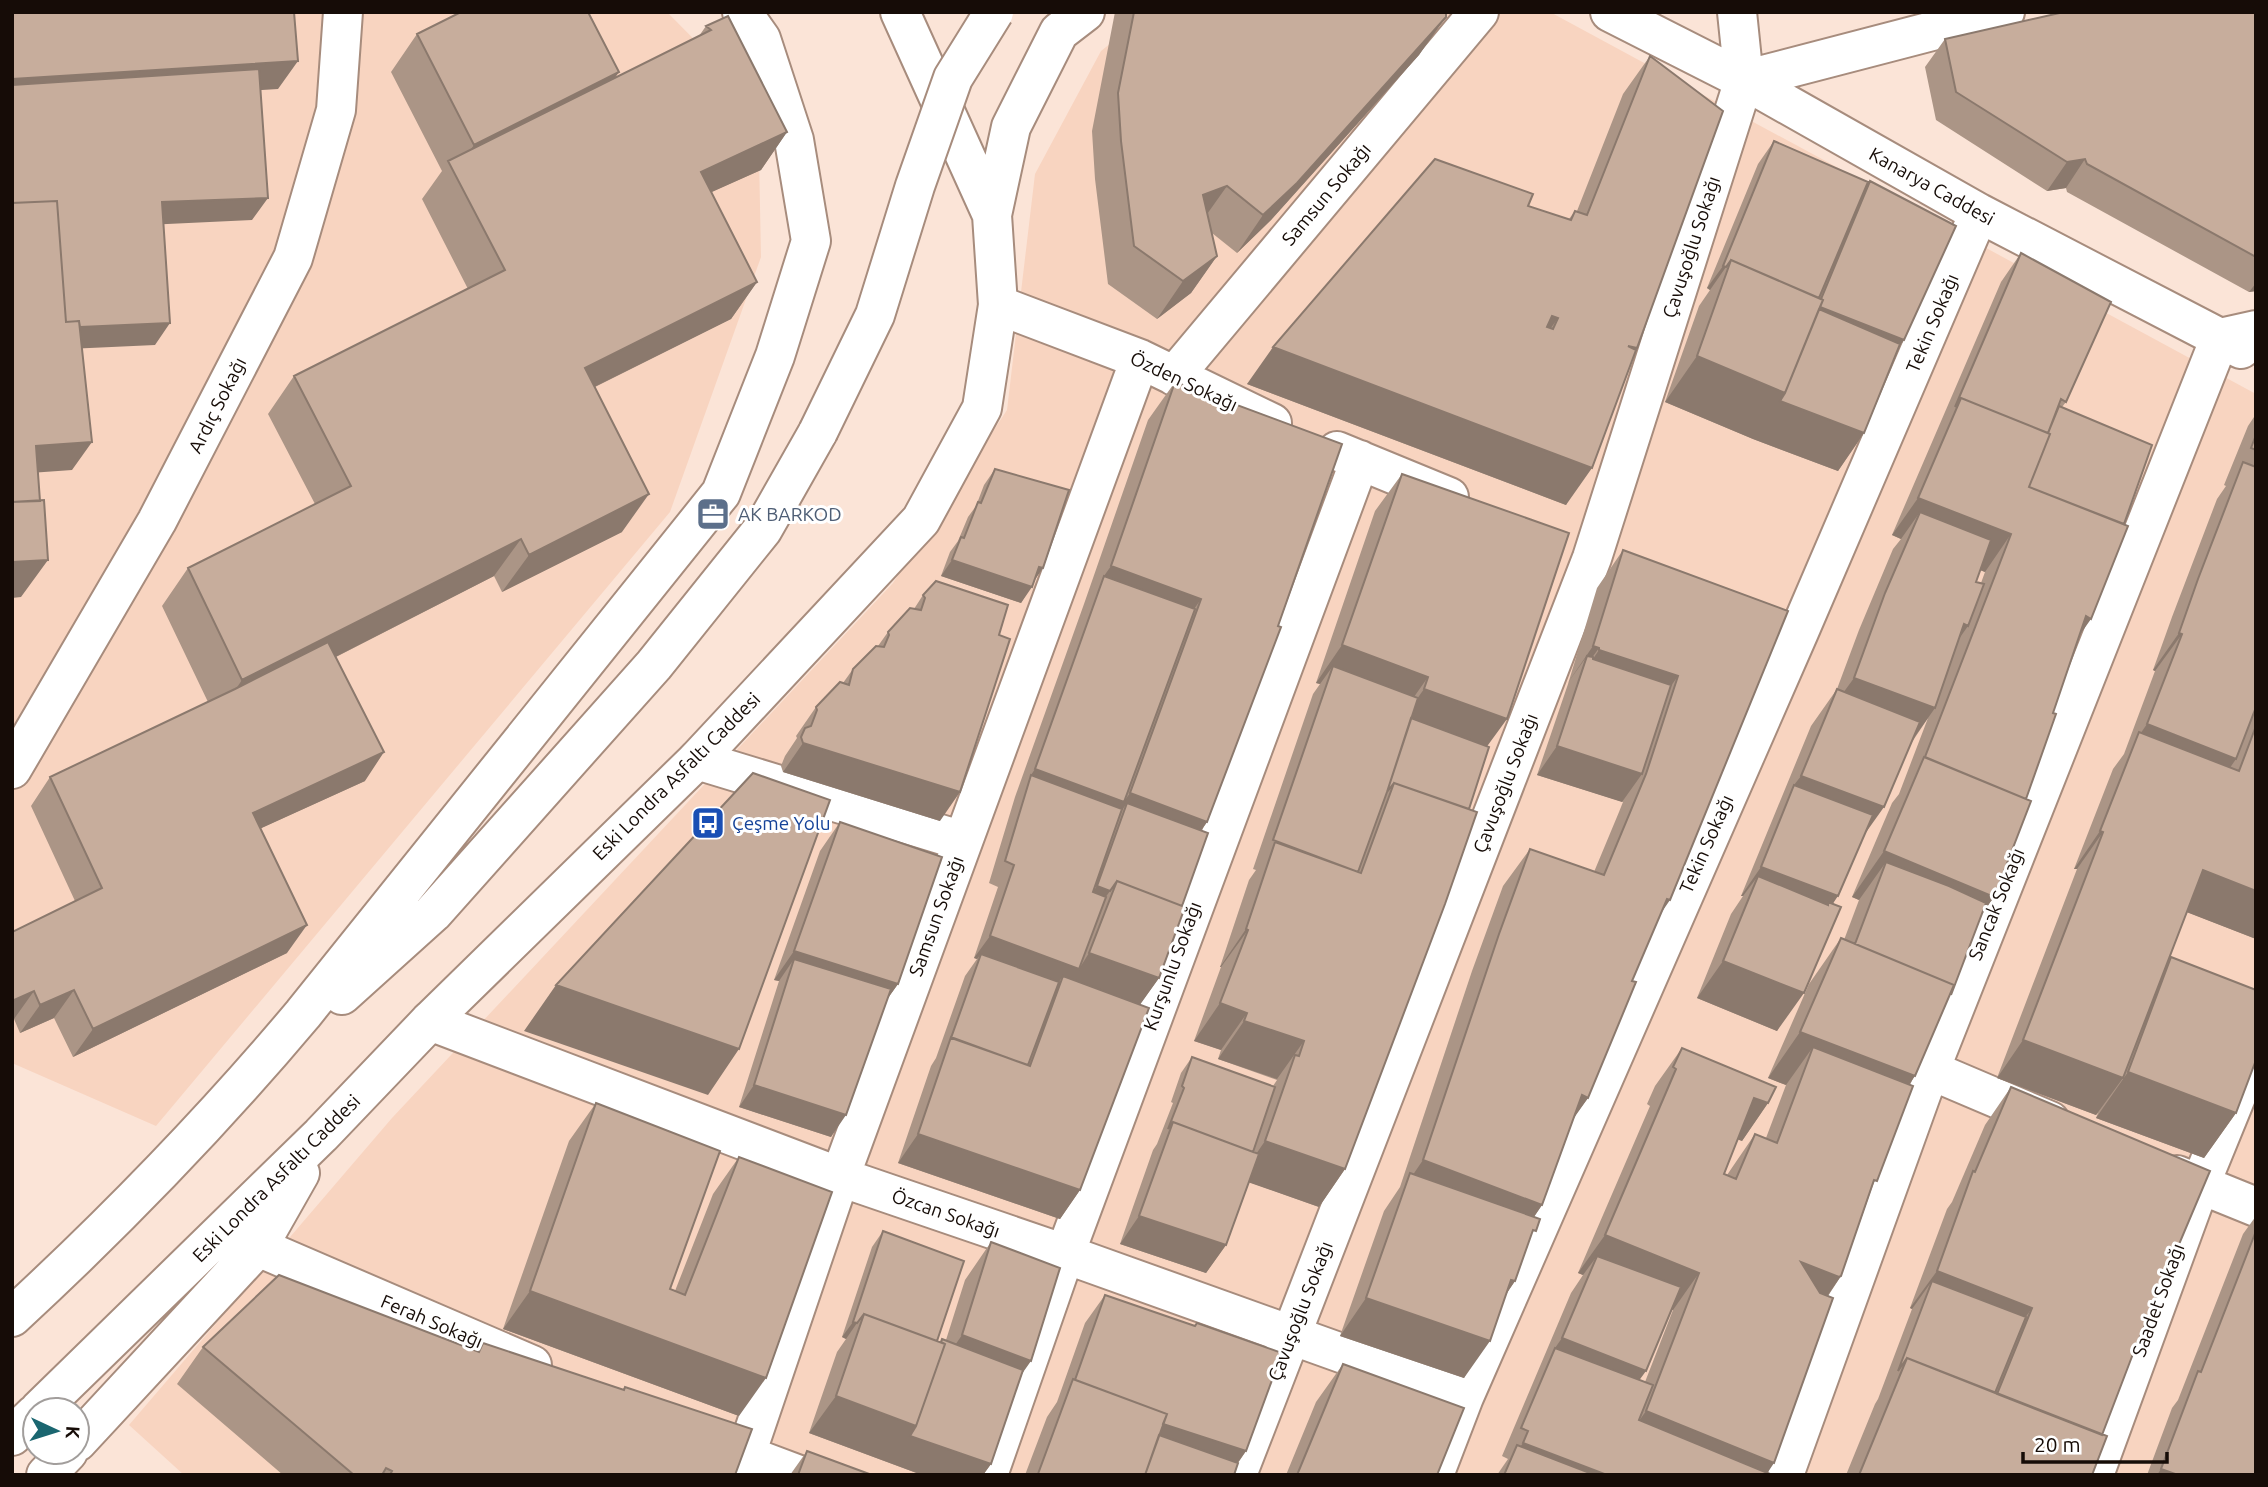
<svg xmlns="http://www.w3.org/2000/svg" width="2268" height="1487" font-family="Ubuntu,sans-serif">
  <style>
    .built { fill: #f8d4c0 }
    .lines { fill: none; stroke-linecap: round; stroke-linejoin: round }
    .minor-casing { stroke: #a78c7d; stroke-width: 42 }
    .major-casing { stroke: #a78c7d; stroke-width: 42 }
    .minor { stroke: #fff; stroke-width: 38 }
    .major { stroke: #fff; stroke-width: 38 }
    .major-bridge-casing { stroke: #a78c7d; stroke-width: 42; stroke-linecap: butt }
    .major-bridge { stroke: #fff; stroke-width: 38 }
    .wall { fill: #ab9586; fill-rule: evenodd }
    .shaded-wall { fill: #8b796d }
    .building { fill: #c7ad9c; stroke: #8b796d; stroke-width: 2; fill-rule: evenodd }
    .labels { text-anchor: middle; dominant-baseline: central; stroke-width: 6; stroke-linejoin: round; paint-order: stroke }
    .street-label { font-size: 19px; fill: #160c07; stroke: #fff }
    .service-label { font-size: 19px; fill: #4e5e75; stroke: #fff; text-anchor: start }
    .transit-label { font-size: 19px; fill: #164399; stroke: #fff; text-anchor: start }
  </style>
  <rect width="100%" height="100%" fill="#fbe4d7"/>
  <path class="built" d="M12,12H667L758,104L761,257L670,512L156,1126L12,1063Z
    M1150,12H1550L2256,394V1475H184L129,1425L392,1118L893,583L1007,410L1035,174L1101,51Z"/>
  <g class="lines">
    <defs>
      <path id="minor" d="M1610,12L1744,80L1979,213L2241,349
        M1744,80L2005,12
        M998,305L1140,359L1272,423
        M1174,376L1479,12
        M1337,451L1449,497
        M697,760L963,841
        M12,769L157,521L293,258L336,110L343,12
        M430,1021L840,1177L1065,1254L1464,1397
        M1930,1070L2050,1121
        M2177,1175L2256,1207
        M258,1247L532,1365
        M722,1446L799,1475
        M739,1475L840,1177L1140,359
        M988,1475L1065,1254L1360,460
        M1237,1475L1592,558L1744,80L1737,12
        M1434,1475L1464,1397L1799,632L1979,213
        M1784,1475L1930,1070L2220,338L2256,330
        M2094,1475L2200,1185L2256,1048"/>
      <path id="major" d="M992,215L1011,127L1059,32L1085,12
        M342,995L433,913L654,665L763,529L818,432
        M12,1317C115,1222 213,1121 303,1014L721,493L775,356L811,241L794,140L761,39L742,12
        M39,1410L321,1135L430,1021L697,760L921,520L982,408L998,305L992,215L900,12
        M12,1436L35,1414
        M77,1442L258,1247L300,1173
        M46,1475L68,1452"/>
    </defs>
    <use href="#minor" class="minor-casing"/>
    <use href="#major" class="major-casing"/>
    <use href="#minor" class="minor"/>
    <use href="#major" class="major"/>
    <defs>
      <path id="major-bridge" d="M818,432L875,315L915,186L953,78L994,12"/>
    </defs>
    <use href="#major-bridge" class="major-bridge-casing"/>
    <use href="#major-bridge" class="major-bridge"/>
  </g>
  <path class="wall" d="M1115,12H1446L1419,55L1271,220L1237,253L1212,233L1217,256L1191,293L1157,319L1108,284L1095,179L1092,131Z
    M2256,12V291L2249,292L2067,192L2066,188L2047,191L1936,120L1925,67L1945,39Z
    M728,16L787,132L761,170L711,192L757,282L731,319L595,387L622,532L502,592L494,576L336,657L365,781L261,828L287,953L73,1057L54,1018L20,1033L14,1019L12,1020V932L75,901L31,806L50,777L208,702L162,606L188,568L315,504L268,414L294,376L468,289L422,199L442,171L391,72L417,34L615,78L699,36L706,26Z
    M1650,56L1636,350L1566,505L1247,384L1528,206L1569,219L1575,211H1577L1623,94Z
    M1774,141L1865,187L1870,181L1904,340L1899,348L1864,433L1838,471L1753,439L1665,402L1699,306L1710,290L1707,288L1758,164Z
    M2021,253L2066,402L2062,407L2079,636L2053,713L1994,897L1980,917L1949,997L1910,1085L1872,1188L1841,1276L1828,1296L1768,1473L1770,1475H1497L1508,1459L1502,1456L1571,1293L1583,1275L1578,1273L1650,1106L1647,1104L1655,1086L1682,1048L1768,1103L1742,1141L1738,1139L1724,1174L1727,1175L1755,1134L1766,1138L1786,1085L1768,1078L1809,984L1841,938L1844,940L1859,900L1852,897L1892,803L1899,794L1928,718L1912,742L1865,834L1833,904L1777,1031L1697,998L1731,914L1743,896H1741L1811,726L1837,689L1859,630L1893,549L1901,539L1892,535L2001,282ZM1980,570L1985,572L1981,583L1976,582ZM1671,1310H1673L1645,1382L1639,1380Z
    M1175,382L1342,444L1207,822L1201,831L1182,906L1159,978L1140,1004L1080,1190L1060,1219L898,1163L931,1066L936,1058L965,976L977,959L974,958L998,887L989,883L1015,797L1084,604L1148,420Z
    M2256,414V939L2187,912L2167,964L2171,957L2236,1113L2204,1158L2096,1118L2098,1113L2096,1115L1997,1078L2077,869H2074L2113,769L2124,754L2155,671L2153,670L2172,617L2217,499L2226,486L2224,485L2248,426Z
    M995,469L1035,580L1021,603L941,576L950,552L958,541L968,517L976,506L984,485Z
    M1402,474L1487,746L1345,1169L1319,1207L1249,1182L1226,1245L1206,1273L1120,1244L1153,1150L1157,1144L1173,1103L1171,1102L1181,1073L1192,1057L1273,1086L1277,1080L1218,1059L1221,1050L1194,1041L1221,967H1220L1249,880L1256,870L1253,869L1313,694L1320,684L1316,683L1375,511Z
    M1623,550L1788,611L1632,981L1588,1098L1573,1118L1542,1205L1534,1217L1530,1239L1515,1281L1507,1293L1464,1378L1340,1336L1384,1211L1400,1187L1472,971L1503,886L1530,849L1594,872L1619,812L1623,802L1537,775L1568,684L1597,588Z
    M936,581L940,821L783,772L781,766L785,756L797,738L796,736L816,707L843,683L853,669L878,646L888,632L914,609L923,595Z
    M840,822L898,984L888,998L831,1137L739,1107L779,981L774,980L820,851Z
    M2011,1087L2136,1346L2102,1435L2092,1475H1846L1875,1404L1878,1399L1912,1309L1910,1308L1947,1209L1952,1202L1985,1125Z
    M596,1103L670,1289L675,1291L713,1194L739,1157V1416L503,1329L569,1141Z
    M2256,1216V1475H2147L2172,1408L2178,1400L2243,1234Z
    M883,1231L937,1341L940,1342L942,1339L946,1340L965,1280L991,1242L1022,1374L991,1464L983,1475H922L809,1433L837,1352L846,1339L842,1337L872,1247Z
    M1105,1295L1194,1326L1197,1323L1246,1451L1238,1463L1234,1475H1025L1047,1417L1057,1402L1085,1323Z
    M483,1343L623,1390L625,1387L735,1475H283L177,1384L203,1347L477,1351Z
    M1343,1364L1437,1475H1286L1316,1402Z
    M807,1451L872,1475H790Z"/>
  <path class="shaded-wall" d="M1446,17L1419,55L1271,220L1237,253L1263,215Z
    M298,61L278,89L12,106V79Z
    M619,72L593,110L454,173L474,145Z
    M787,132L761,170L674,209L701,172Z
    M2085,159L2066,188L2047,191L2067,162Z
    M1227,186L1200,224L1203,195Z
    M268,198L252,220L146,225L162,202Z
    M1217,256L1191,293L1157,319L1183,281Z
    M1723,266L1726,267L1710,290L1707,288Z
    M757,282L731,319L558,405L585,368Z
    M2256,283V291L2249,292Z
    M1818,306L1904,340L1884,368L1806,337Z
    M1552,316L1558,318L1531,356Z
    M170,323L155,345L46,350L62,328Z
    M1273,347L1592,468L1566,505L1247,384Z
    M1697,356L1785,393L1864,433L1838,471L1753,439L1665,402Z
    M92,442L72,470L16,474L36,446Z
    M649,494L622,532L502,592L529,555Z
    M1918,498L2011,534L1985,572L1907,541L1920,512L1901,539L1892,535Z
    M521,539L494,576L216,718L242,680Z
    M48,560L21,597L12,598V562Z
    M952,560L1032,587L1021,603L941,576Z
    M1111,566L1201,599L1175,637L1104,576Z
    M1039,567L1043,568L1032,584Z
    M2086,616L2091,619L2065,656Z
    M1964,624L1968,626L1942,663Z
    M2179,633L2182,634L2155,671L2153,670Z
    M1342,645L1428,677L1402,714L1333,666L1320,684L1316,683Z
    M1593,646L1599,648L1581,673L1587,656L1567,684Z
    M1599,650L1678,676L1652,713L1580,678Z
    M1854,678L1935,708L1909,745L1827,715Z
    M1424,689L1507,719L1480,756L1398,726Z
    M2147,724L2236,759L2210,797L2136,740Z
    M803,743L960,792L940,821L783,772Z
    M1557,746L1642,774L1622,802L1537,775Z
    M384,752L365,781L233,841L253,813Z
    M1035,769L1124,802L1104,830L1031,775Z
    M1801,776L1884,807L1857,845L1794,785Z
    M1130,793L1207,822L1181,859L1127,803L1107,832L1104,830Z
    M2100,831L2103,832L2077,869H2074Z
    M1884,851L1994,897L1962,942L1886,862L1859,900L1852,897Z
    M1761,867L1838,896L1818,925L1828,902L1814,923L1758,876L1743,896H1741Z
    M2203,870L2256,891V939L2176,908Z
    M1097,886L1110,891L1090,919L1077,914Z
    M1667,899L1670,900L1644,938Z
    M307,925L287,953L73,1057L93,1029Z
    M1246,929L1248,930L1221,967H1220Z
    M990,936L1079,969L1089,953L1159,978L1132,1016L1063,976L1055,988L981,954L977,959L974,958Z
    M794,951L898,984L878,1012L794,959L779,981L774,980Z
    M1723,961L1804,993L1777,1031L1697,998Z
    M556,985L739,1049L708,1095L524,1031Z
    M74,990L54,1018L20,1033L40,1005Z
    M34,991L14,1019L12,1020V1001Z
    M1220,1003L1247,1013L1221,1050L1194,1041Z
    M1244,1021L1304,1041L1277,1079L1218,1059Z
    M1800,1032L1915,1076L1884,1122L1813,1047L1786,1085L1768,1078Z
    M2023,1040L2123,1078L2096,1115L1997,1078Z
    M2128,1072L2236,1113L2204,1158L2096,1118Z
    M754,1085L846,1115L831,1137L739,1107Z
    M1582,1095L1588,1098L1562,1135Z
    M1754,1098L1768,1103L1742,1141L1728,1136Z
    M918,1134L1080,1190L1060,1219L898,1163Z
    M1265,1141L1345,1169L1319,1207L1239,1179Z
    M1423,1160L1542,1205L1516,1243L1406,1185Z
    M1139,1216L1226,1245L1206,1273L1120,1244Z
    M1605,1235L1699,1273L1673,1310L1588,1277L1597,1256L1583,1275L1578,1273Z
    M1801,1262L1841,1276L1815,1314Z
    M1937,1271L2032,1308L2006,1345L1932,1281L1912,1309L1910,1308Z
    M1511,1280L1515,1281L1489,1319Z
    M530,1291L766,1378L739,1416L503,1329Z
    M1366,1298L1490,1341L1464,1378L1340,1336Z
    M853,1322L857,1323L846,1339L842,1337Z
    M962,1335L1031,1361L1005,1398L936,1373Z
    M1562,1338L1646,1371L1619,1408L1555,1348Z
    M1071,1390L1246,1451L1229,1475Z
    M836,1396L916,1426L991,1464L983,1475H922L809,1433Z
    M1646,1411L1774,1463L1766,1475L1620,1448Z
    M1523,1443L1607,1475H1511L1510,1461Z
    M2161,1469L2178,1475H2157Z"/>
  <path class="building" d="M12,12H294L298,61L12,79Z
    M461,12H588L619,72L474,145L417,34Z
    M1134,12H1446V17L1297,183L1263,215L1227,186L1203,195L1217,256L1183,281L1134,246L1121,141L1118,93Z
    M2064,12H2256V257L2087,164L2085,159L2067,162L1956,92L1945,39Z
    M728,16L787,132L701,172L757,282L585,368L649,494L529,555L521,539L242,680L188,568L351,486L294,376L505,270L448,161L711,30L706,26Z
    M1650,56L1723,111L1637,348L1628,346L1636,350L1592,468L1273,347L1435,159L1533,194L1528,206L1571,220L1575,211L1587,215ZM1552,316L1558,318L1553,329L1547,327Z
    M259,69L268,198L162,202L170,323L80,327L79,321L66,322L57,201L12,203V85Z
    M1774,141L1868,182L1819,298L1731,260L1726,267L1723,266Z
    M1870,181L1956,226L1904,340L1820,307L1823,300L1821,299Z
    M57,201L66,322L79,321L92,442L36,446L40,501L12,502V203Z
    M2021,253L2111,302L2066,402L2061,399L2048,433L1961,398L1955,407Z
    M1731,260L1823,300L1785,393L1697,356Z
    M1819,309L1900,344L1864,433L1780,401L1785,393Z
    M1175,382L1342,444L1278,626L1281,627L1207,822L1130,793L1201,599L1111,566Z
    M1961,398L2050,434L2029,487L2128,526L2091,619L2086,616L2053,713L2056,714L2026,799L1925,757L2011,534L1918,498Z
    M2059,406L2152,445L2124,524L2029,487L2050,434L2048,433Z
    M2256,435V450L2251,448Z
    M2243,462L2256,467V707L2236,759L2147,724L2182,634L2179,633L2198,579Z
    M995,469L1069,490L1043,568L1039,567L1032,587L952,560L961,537L964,538L978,502L981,503Z
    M1402,474L1569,533L1507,719L1424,689L1428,677L1342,645Z
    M44,500L48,560L12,562V502Z
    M1920,512L1991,540L1976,582L1984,584L1968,626L1964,624L1935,708L1854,678L1885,593Z
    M1623,550L1788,611L1670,900L1667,899L1632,981L1636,982L1588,1098L1582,1095L1542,1205L1423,1160L1499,934L1530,849L1604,875L1646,774L1678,676L1599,650V648L1593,646Z
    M1104,576L1195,609L1124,802L1035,769Z
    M936,581L1008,605L999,635L1010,639L960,792L803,743L801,737L805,728L811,726L817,710L816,707L840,682L849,685L853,669L876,646L884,647L889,635L888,632L910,608L921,610L925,598L923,595Z
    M328,642L384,752L253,813L307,925L93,1029L74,990L40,1005L34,991L12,1001V932L102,888L50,777L235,689Z
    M1587,656L1593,657V659L1671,685L1642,774L1557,746Z
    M1333,666L1418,698L1387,792L1358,872L1273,840Z
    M1837,689L1920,722L1884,807L1801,776Z
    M1411,718L1489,747L1469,809L1394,783L1387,792Z
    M2256,726V891L2203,870L2123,1078L2023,1040L2103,832L2100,831L2139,732L2239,771Z
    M1924,757L2031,801L1994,897L1884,851Z
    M753,773L830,800L739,1049L556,985Z
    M1031,775L1122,809L1093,892L1106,897L1079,969L990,936L1014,865L1005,861Z
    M1394,783L1477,812L1445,904L1345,1169L1265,1141L1295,1055L1299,1056L1304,1041L1244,1021L1247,1013L1220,1003L1248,930L1246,929L1275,842L1361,873Z
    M1794,785L1873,815L1838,896L1761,867Z
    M1127,803L1208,833L1182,906L1117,881L1110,891L1097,886Z
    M840,822L942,857L898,984L794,951Z
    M1886,862L1949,886L1986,903L1951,995L1954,985L1855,944Z
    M1758,876L1828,905V902L1841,907L1804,993L1723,961Z
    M1117,881L1185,907L1159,978L1089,953Z
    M1841,938L1954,985L1915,1076L1800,1032Z
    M981,954L1059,982L1028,1065L951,1038Z
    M2171,957L2256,990V1060L2236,1113L2128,1072Z
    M794,959L891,989L846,1115L754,1085Z
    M1063,976L1149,1008L1080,1190L918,1134L951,1037L1030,1066Z
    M1813,1047L1913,1086L1877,1181L1874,1180L1841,1276L1839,1277L1801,1262L1820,1293L1833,1298L1774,1463L1646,1411L1699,1273L1605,1235L1676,1069L1673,1067L1682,1048L1776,1087L1768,1103L1754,1098L1724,1174L1736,1179L1755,1134L1777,1143Z
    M1192,1057L1275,1087L1253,1152L1173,1122L1168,1129L1184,1088L1182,1086Z
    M2011,1087L2210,1171L2136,1346L2102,1435L1997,1394L2032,1308L1937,1271L1973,1171L1975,1172Z
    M596,1103L720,1151L670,1289L685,1295L739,1157L832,1192L766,1378L530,1291Z
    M1173,1122L1259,1154L1226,1245L1139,1216Z
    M1410,1173L1540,1219L1536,1231L1533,1230L1515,1281L1511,1280L1490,1341L1366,1298Z
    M883,1231L964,1261L937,1341L864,1314L857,1323L853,1322Z
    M2256,1231V1475H2178L2161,1469L2198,1371L2201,1372Z
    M991,1242L1060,1268L1031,1361L962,1335Z
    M1597,1256L1681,1287L1646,1371L1562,1338Z
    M279,1275L479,1352L483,1343L624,1390L625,1387L752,1429L735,1475H390L392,1471L386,1468L382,1475H354L203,1347Z
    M1932,1281L2026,1317L1995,1393L1907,1358L1898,1371Z
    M1105,1295L1195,1326L1197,1323L1282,1353L1246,1451L1163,1424L1167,1414L1075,1380Z
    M864,1314L945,1344L916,1426L836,1396Z
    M942,1339L1023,1370L991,1464L910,1436L916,1426L945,1344L941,1342Z
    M1555,1348L1653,1385L1639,1420L1770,1474V1475H1607L1523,1443L1528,1431L1521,1428Z
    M1907,1358L2107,1436L2092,1475H1859Z
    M1343,1364L1464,1408L1437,1475H1297Z
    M1073,1379L1167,1414L1145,1475L1038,1474Z
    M1159,1435L1238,1463L1234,1475H1145Z
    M1517,1445L1595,1475H1504Z
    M807,1451L872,1475H798Z"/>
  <defs>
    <symbol id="office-square" viewBox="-11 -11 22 22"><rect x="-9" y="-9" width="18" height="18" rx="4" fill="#5c6f8a" stroke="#fff"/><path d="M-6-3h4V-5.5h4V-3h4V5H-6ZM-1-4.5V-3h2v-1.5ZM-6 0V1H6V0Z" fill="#fff"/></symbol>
    <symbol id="bus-square" viewBox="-11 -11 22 22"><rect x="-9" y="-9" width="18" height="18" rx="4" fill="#1a4fb4" stroke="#fff"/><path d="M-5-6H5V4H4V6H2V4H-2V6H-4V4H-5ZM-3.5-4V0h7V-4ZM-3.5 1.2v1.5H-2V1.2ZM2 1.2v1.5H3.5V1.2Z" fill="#fff"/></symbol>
  </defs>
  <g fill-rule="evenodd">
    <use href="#office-square" x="694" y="495" width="38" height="38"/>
    <use href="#bus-square" x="689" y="804" width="38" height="38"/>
  </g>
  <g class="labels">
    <g class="street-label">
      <text transform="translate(1932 186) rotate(29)">Kanarya Caddesi</text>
      <text transform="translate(1326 194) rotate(-50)">Samsun Sokağı</text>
      <text transform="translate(1691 247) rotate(-72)">Çavuşoğlu Sokağı</text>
      <text transform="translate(1932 323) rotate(-67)">Tekin Sokağı</text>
      <text transform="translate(1184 381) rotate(25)">Özden Sokağı</text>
      <text transform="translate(217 405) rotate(-63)">Ardıç Sokağı</text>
      <text transform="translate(676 776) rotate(-45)">Eski Londra Asfaltı Caddesi</text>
      <text transform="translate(1505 783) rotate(-69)">Çavuşoğlu Sokağı</text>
      <text transform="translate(1706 844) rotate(-66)">Tekin Sokağı</text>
      <text transform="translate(1996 904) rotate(-68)">Sancak Sokağı</text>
      <text transform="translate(936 916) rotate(-70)">Samsun Sokağı</text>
      <text transform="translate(1172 966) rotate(-70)">Kurşunlu Sokağı</text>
      <text transform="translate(276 1178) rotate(-45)">Eski Londra Asfaltı Caddesi</text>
      <text transform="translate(946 1213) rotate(19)">Özcan Sokağı</text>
      <text transform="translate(2158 1300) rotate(-70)">Saadet Sokağı</text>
      <text transform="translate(1300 1311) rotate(-69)">Çavuşoğlu Sokağı</text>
      <text transform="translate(432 1321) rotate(23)">Ferah Sokağı</text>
    </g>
    <g class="service-label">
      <text x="738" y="514">AK BARKOD</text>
    </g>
    <g class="transit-label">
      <text x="732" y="823">Çeşme Yolu</text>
    </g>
  </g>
  <rect width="2268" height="1487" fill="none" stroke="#160c07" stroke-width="28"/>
  <g transform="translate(56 1431) rotate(94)"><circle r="33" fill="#ffffff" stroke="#a29e9c" stroke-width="2"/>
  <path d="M0-5L12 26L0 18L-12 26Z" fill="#1a6670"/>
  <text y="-10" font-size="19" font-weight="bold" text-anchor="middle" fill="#160c07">K</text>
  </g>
  <path d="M2023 1452v10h144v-10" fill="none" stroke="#160c07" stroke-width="3.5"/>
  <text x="2034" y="1452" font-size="21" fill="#160c07" stroke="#ffffff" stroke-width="5" paint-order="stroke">20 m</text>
</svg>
